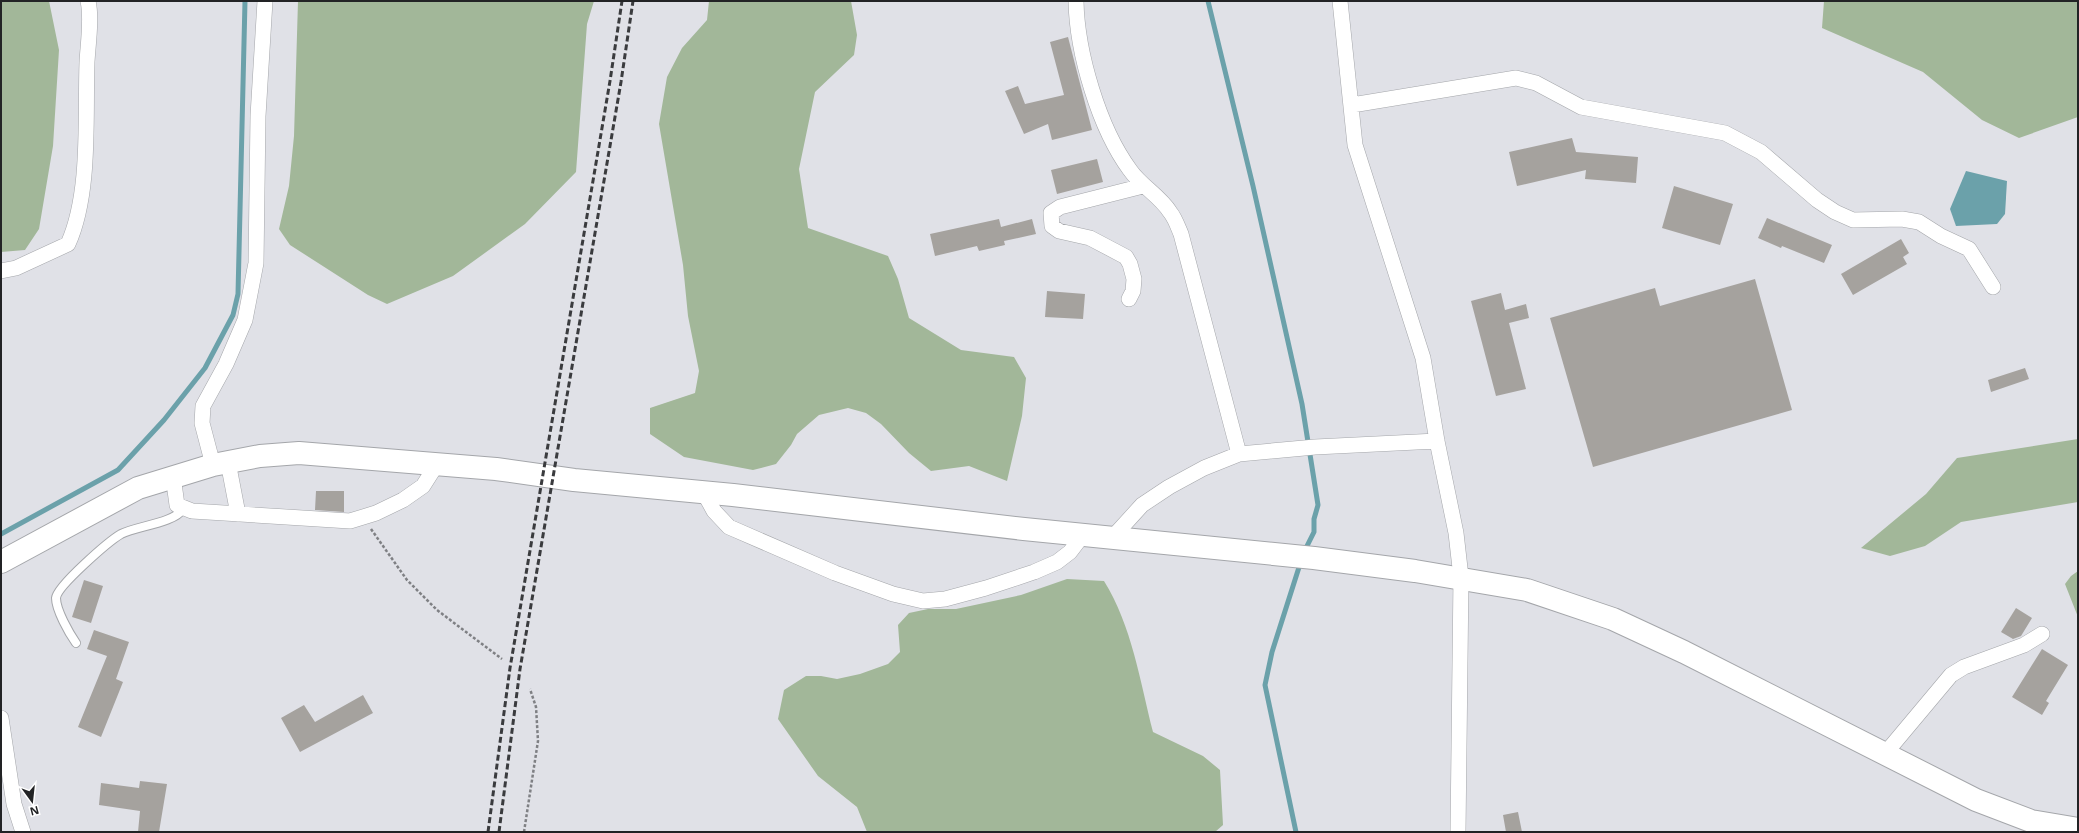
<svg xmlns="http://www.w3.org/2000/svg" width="2079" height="833" font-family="'Noto Sans',sans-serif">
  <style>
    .green { fill: #a2b799 }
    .water { fill: #6ba1aa }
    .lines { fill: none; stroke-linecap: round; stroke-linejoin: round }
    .stream { stroke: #6ba1aa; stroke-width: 5 }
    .building { fill: #a5a29e }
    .lane-casing { stroke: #a4a6aa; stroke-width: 10 }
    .street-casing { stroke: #a4a6aa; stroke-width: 16 }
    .secondary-casing { stroke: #a4a6aa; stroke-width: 24 }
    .path { stroke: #7f8084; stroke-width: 2.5; stroke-dasharray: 3 2; stroke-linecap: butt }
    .lane { stroke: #fff; stroke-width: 8 }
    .street { stroke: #fff; stroke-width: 15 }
    .secondary { stroke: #fff; stroke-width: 22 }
    .rail { stroke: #3a3b3e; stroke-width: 3; stroke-dasharray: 6 3; stroke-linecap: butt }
  </style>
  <rect width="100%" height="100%" fill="#e0e1e7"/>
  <path class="green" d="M1,1H49L59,50L53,146L39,229L25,250L1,252Z
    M298,1H594L587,24L576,172L525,224L453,276L387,304L368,295L290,245L279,229L289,186L294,136Z
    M709,1H851L857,35L854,55L815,92L799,169L808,228L888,256L898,279L909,318L961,350L1014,357L1026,378L1022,416L1007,481L969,466L931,471L909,453L881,424L866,413L848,408L819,415L797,434L791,445L776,464L753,470L684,457L650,434V408L695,393L699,371L688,316L683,265L659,124L667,77L682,48L707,20Z
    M1824,1H2078V117L2019,138L1982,120L1923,72L1822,28Z
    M2078,439V502L1961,522L1925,546L1890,556L1861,548L1926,494L1957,458Z
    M2078,571V617L2065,584L2071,576Z
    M1067,579L1104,581C1132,626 1140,681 1153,732L1203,756L1220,770L1223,825L1215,832H867L857,807L818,776L778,719L784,690L806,676H821L837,679L860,674L888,664L900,652L898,625L909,613L928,609H956L1021,595Z"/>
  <path class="water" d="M1966,171L2007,181L2005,214L1997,224L1956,226L1950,209Z"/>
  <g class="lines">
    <path class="stream" d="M1208,1L1253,186L1302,404L1318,505L1314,519V532L1304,552
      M1,534L118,470L164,420L205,368L233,315L238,294L245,1
      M1296,832L1265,685L1272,652L1301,561"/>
  </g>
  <path class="building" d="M1068,37L1092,130L1052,140L1048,124L1024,134L1005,91L1018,86L1025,104L1064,95L1050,42Z
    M1572,138L1576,152L1638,157L1636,183L1585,179L1586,170L1517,186L1509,152Z
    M1097,159L1103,182L1057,194L1051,170Z
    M1674,186L1733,204L1720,245L1662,228Z
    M1767,218L1832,245L1824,263L1782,246L1781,248L1758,238Z
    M999,219L1001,227L1032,219L1036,234L1004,241L1005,245L979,251L977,246L935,256L930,234Z
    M1901,239L1909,253L1903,257L1907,264L1853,295L1841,274Z
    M1755,279L1792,410L1593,467L1550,318L1655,288L1660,306Z
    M1047,291L1085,294L1083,319L1045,317Z
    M1501,293L1505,310L1526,304L1529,318L1509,323L1526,389L1496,396L1471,301Z
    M2025,368L2029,379L1991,392L1988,380Z
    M316,491H344V512L315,510Z
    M84,580L103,586L91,623L72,617Z
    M2016,608L2032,618L2021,636L2013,639L2001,632Z
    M94,630L129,642L116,679L123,682L101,737L78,727L107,656L87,649Z
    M2042,649L2068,665L2046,701L2049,703L2042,715L2012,697Z
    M363,695L373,713L300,752L281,718L304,705L315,722Z
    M140,781L167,784L159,832H138L140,811L99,805L101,783L139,788Z
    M1518,812L1522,832H1506L1503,815Z"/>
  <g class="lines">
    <defs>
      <path id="lane" d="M76,643C69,633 56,610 56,598C57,586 109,541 121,534C137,526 174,523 183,509"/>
      <path id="street" d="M1076,1C1077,53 1099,128 1130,170C1141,186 1160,196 1170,212C1175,218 1178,227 1181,234L1239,454
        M1340,1L1355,145L1423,358L1437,441L1456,533L1461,577L1458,832
        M1352,105L1516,78L1536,83L1581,107L1725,133L1761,152L1817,200L1835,212L1853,220L1902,219L1919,222L1941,236L1969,249L1993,287
        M1,271L16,268L68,244C91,193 85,118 87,62C88,44 92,18 88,1
        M1129,299L1133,291L1134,279L1130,264L1126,257L1090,238L1059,231L1052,226L1051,213L1060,207L1143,186
        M228,462L238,514
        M213,465L202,423L203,406L226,364L245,320L256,263L258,116L265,1
        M173,476L177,505L192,511L350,521L376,513L403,500L423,486L437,464
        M704,493L714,511L729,527L835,573L893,594L923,601L945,599L986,588L1034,572L1057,562L1070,552L1083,535
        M1112,538L1142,505L1169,487L1204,468L1239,454L1315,447L1437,441
        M1,718L14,804L23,832
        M1884,755L1951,675L1964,667L2024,645L2042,634"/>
      <path id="secondary" d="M1,562L138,488L213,465L260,456L299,453L496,469L574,480L733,495L1024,529L1314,558L1415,571L1527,590L1613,619L1684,652L1976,800L2031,821L2078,829"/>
    </defs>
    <use href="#lane" class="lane-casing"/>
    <use href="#street" class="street-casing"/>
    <use href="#secondary" class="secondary-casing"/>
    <path class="path" d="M371,529L407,580L437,610L502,659
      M524,832L538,741L536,707L530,689"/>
    <use href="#lane" class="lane"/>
    <use href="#street" class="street"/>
    <use href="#secondary" class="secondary"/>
    <path class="rail" d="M488,832L510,668L610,81L622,1
      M499,832L520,669L621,82L633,1"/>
  </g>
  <rect width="2079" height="833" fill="none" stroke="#222325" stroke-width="4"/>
  <g transform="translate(32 801) rotate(165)" stroke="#ffffff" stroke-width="3" paint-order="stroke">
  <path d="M0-3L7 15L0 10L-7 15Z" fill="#222325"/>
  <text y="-6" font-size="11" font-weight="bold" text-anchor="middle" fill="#222325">N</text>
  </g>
</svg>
